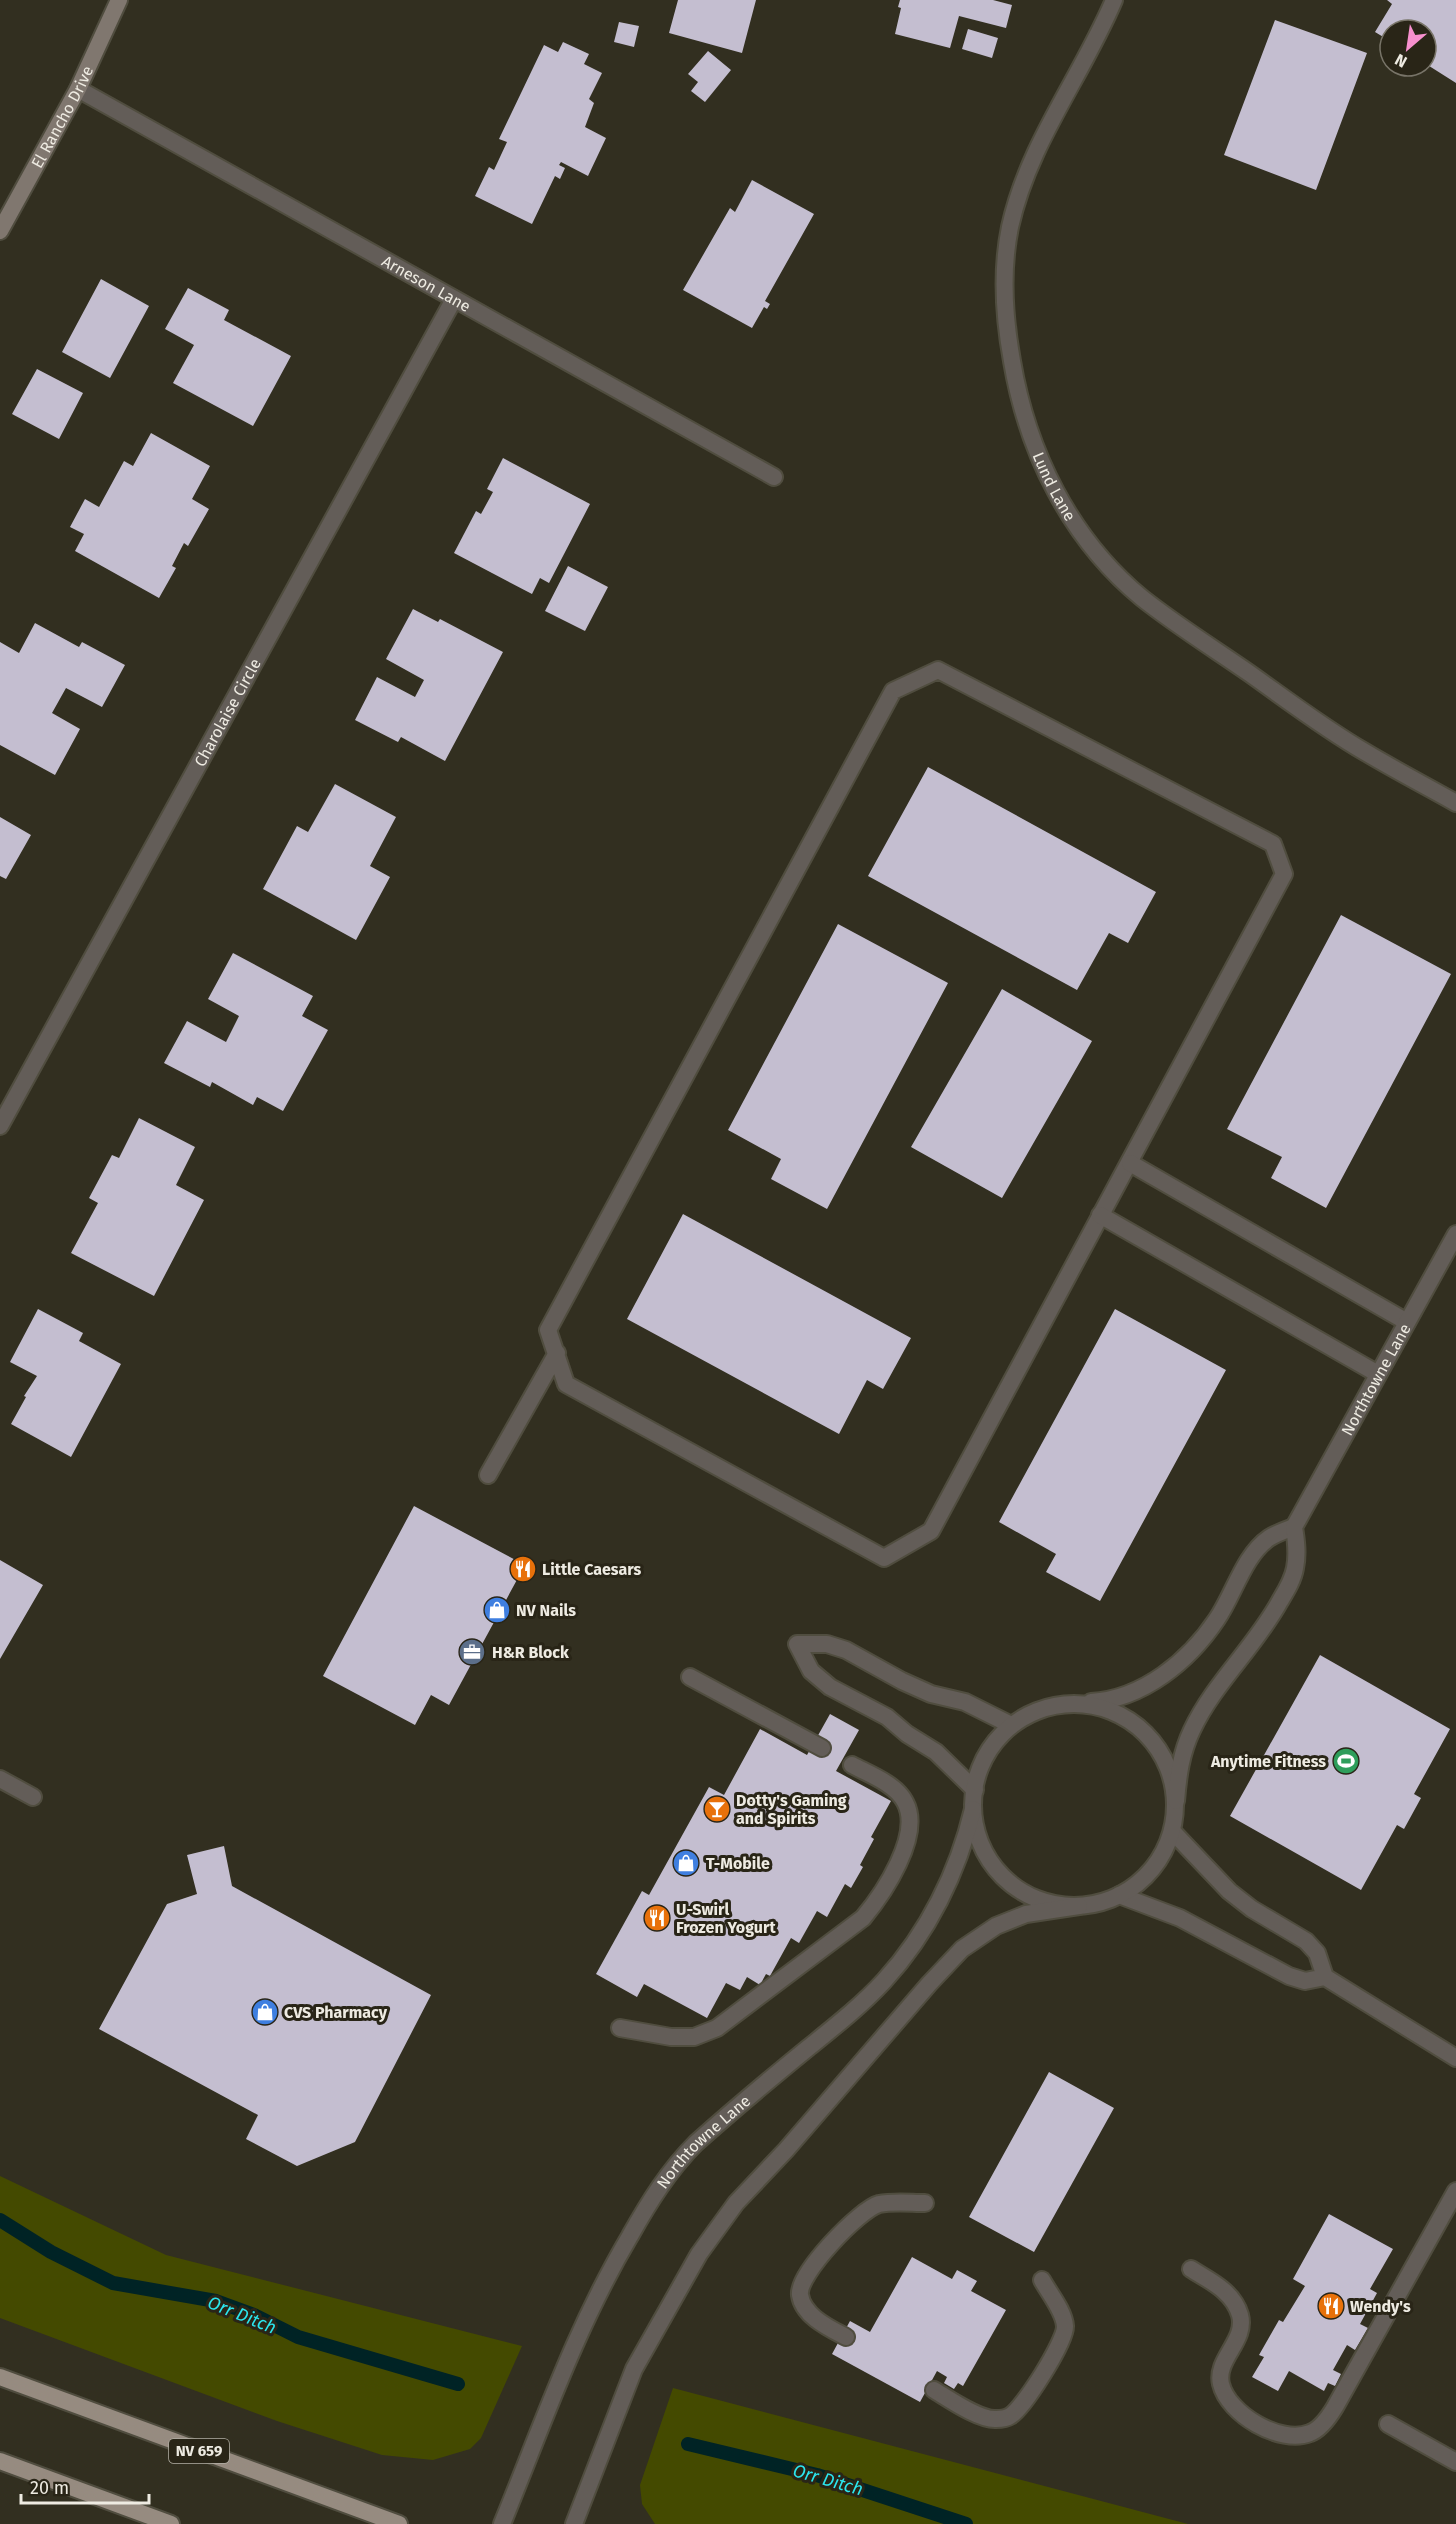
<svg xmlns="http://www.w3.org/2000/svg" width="1456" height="2524" font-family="'Fira Sans',sans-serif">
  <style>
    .green { fill: #444a00 }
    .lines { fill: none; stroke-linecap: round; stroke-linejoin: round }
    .stream { stroke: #002325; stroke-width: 14 }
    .building { fill: #c4bed0 }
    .service-casing { stroke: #504d3f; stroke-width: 20 }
    .minor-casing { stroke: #504d3f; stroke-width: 20 }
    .secondary-casing { stroke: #504d3f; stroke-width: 20 }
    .primary-casing { stroke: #504d3f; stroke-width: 20 }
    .service { stroke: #635d58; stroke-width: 16 }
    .minor { stroke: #635d58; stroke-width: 16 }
    .secondary { stroke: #80776f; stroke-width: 16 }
    .primary { stroke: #968b80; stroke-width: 16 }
    .labels { text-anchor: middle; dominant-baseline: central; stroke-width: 6; stroke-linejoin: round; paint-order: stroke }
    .shield { fill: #292517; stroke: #b3b0a5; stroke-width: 1.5 }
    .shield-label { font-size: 15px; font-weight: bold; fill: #eeebe2 }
    .street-label { font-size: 16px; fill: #eeebe2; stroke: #292517 }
    .poi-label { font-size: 16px; font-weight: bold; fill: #eeebe2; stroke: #292517; text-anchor: start }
    .water-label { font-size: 18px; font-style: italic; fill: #2be6ef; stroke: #292517 }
  </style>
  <rect width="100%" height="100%" fill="#322f20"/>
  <path class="green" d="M0,2176L166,2255L522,2346L481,2438L470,2449L433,2460L382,2455L277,2421L0,2318Z
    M673,2388L1188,2524H655L642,2504L640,2485Z"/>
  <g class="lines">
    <path class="stream" d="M0,2220L51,2252L113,2283L216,2301L254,2315L298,2337L458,2384
      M688,2444L817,2475L966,2524"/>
  </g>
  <path class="building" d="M678,0H756L742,53L669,33Z
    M900,0H993L1012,5L1006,28L959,16L950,48L895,34L901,8L898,7Z
    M1387,0H1456V83L1426,64V30H1390V41L1375,32L1392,4Z
    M1275,20L1367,53L1316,190L1224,155Z
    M619,22L639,26L634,47L614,42Z
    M968,29L998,38L992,58L962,49Z
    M563,42L589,54L584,64L602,73L589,99L594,103L585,127L606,138L588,176L561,162L559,165L565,168L560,179L555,176L532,224L475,196L489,167L494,170L507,142L499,139L544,45L558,52Z
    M708,51L731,70L705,102L691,91L698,82L688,74Z
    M752,180L814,214L765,301L770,304L767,309L764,307L752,328L683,290L730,208L735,212Z
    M101,279L149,306L110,378L62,352Z
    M188,288L229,310L224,320L291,356L253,426L173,383L194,345L165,329Z
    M37,369L83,393L59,439L12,414Z
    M151,433L210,466L192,499L209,509L188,546L184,543L172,566L176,568L159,598L75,551L84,534L70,527L85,499L99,507L124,461L133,466Z
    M503,458L590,504L549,583L540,578L532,594L454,553L476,511L481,514L493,492L487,489Z
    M568,566L608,587L585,631L545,611Z
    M413,609L438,622L440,619L503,652L445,761L401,737L398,742L355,720L377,677L415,697L424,680L386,659Z
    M35,623L79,647L82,642L125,665L102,707L66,688L52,713L80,729L55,775L0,745V642L19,653Z
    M928,767L1156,892L1128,943L1109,933L1077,990L868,876Z
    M335,784L396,817L370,866L390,877L356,940L263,889L297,826L308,832Z
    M0,817L31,835L6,879L0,876Z
    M1341,915L1451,974L1326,1208L1271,1178L1282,1157L1227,1129Z
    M838,924L948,983L827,1209L771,1179L781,1159L728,1130Z
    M233,953L313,996L302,1016L328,1030L283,1111L257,1097L253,1105L212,1082L210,1087L164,1063L187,1021L226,1042L239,1016L208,999Z
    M1002,989L1092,1041L1002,1198L911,1147Z
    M139,1118L195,1147L176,1185L204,1200L154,1296L71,1253L98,1203L89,1198L112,1155L119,1158Z
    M683,1214L911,1338L883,1389L867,1380L839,1434L627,1319Z
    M38,1309L83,1333L79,1341L121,1364L71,1457L11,1424L26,1397L24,1396L37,1376L10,1362Z
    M1115,1309L1226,1370L1100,1601L1046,1572L1056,1554L999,1522Z
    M414,1506L525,1565L449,1705L431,1695L415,1725L323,1676Z
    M0,1560L43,1585L0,1659Z
    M1320,1655L1450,1729L1414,1794L1421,1798L1404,1829L1397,1825L1361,1890L1230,1816Z
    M830,1714L859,1730L836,1771L891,1801L871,1837L874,1839L860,1865L863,1867L851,1888L845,1884L827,1917L817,1911L799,1943L791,1938L770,1976L766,1974L760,1985L747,1977L740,1990L726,1983L707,2018L644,1984L637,1997L596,1974L642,1891L649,1895L709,1787L724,1795L760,1729L807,1755Z
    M224,1846L232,1886L431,1995L355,2142L297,2166L246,2139L258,2115L99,2029L167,1904L197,1894L187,1855Z
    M1049,2072L1114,2108L1034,2252L969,2217Z
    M1329,2214L1393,2249L1370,2289L1377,2293L1360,2324L1368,2328L1355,2350L1347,2345L1333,2370L1341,2374L1335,2386L1328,2383L1324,2391L1289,2371L1278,2391L1252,2377L1264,2357L1259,2355L1279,2320L1283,2322L1305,2286L1293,2279Z
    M912,2257L952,2279L957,2270L977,2281L971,2291L1006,2310L963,2386L958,2383L954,2389L944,2383L947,2377L937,2371L920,2402L832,2354L850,2321L870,2332Z"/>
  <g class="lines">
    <defs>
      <path id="service" d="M938,670L1273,844L1284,874L931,1531L884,1558L566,1384L548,1330L893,691Z
        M488,1475L557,1353
        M690,1677L822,1748
        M975,1790L936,1752L907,1734L887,1717L830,1687L811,1671L797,1644H827L846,1650L902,1681L931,1694L965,1702L1011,1725
        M1173,1832L1229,1891L1252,1909L1306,1941L1317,1953L1325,1977L1456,2058
        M1119,1895L1180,1918L1289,1976L1305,1981L1325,1977
        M620,2028L671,2037H694L717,2028L863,1918C883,1894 923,1835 905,1802C896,1784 869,1774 852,1765
        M1191,2269C1210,2281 1233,2291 1240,2315C1247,2341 1215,2359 1221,2384C1228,2414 1280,2445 1310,2433C1321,2429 1329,2417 1335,2407L1456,2191
        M846,2337C829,2328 803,2316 800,2295C797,2274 860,2209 879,2204C893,2201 911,2203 925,2203
        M934,2390C949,2399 979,2420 996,2419C1000,2419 1007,2418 1010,2416C1023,2409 1066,2341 1065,2326C1064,2311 1049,2293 1042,2280
        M1388,2424L1456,2462"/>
      <g id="minor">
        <path id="s1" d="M1114,0C1082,76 1028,144 1010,227C1001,271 1004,317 1012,361C1027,451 1070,539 1142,598C1176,625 1213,648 1249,673C1287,700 1325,729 1365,752C1395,770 1426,786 1456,803"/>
        <path id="s2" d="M78,89L774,477"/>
        <path id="s3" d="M0,1126L454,299"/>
        <path d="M1130,1163L1407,1322"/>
        <path d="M1100,1215L1378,1374"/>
        <path d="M1091,1702C1143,1699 1189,1661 1217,1619C1234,1594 1244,1555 1269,1538C1277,1533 1286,1530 1294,1527"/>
        <circle cx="1074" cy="1805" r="101"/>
        <path d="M0,1779L33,1797"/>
        <path id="s4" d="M1176,1801C1178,1776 1181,1753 1192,1730C1214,1683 1255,1647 1280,1601C1286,1591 1293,1580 1295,1568C1298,1554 1296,1540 1294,1527L1456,1234"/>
        <path id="s5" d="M502,2524C542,2426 576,2327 630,2236C649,2202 669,2170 696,2143C733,2110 770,2079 808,2048C834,2027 861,2006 884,1981C928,1933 958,1872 973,1809"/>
        <path d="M574,2524L634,2369L699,2254L736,2203L786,2150L929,1984L962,1949L996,1926L1026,1914L1079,1906"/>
      </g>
      <g id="secondary">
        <path id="s6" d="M0,231L78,89L119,0"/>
      </g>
      <path id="primary" d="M0,2377L399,2524
        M0,2461L171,2524"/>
    </defs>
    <use href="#service" class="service-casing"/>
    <use href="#minor" class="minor-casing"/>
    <use href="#secondary" class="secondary-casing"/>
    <use href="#primary" class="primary-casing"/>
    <use href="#service" class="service"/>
    <use href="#minor" class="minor"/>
    <use href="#secondary" class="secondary"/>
    <use href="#primary" class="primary"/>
  </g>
  <defs>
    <symbol id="restaurant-disc" viewBox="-11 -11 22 22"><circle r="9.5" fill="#e8710a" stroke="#292517"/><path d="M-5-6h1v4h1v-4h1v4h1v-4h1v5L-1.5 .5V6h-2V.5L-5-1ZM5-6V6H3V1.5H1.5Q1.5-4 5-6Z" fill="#fff"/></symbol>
    <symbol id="shop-disc" viewBox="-11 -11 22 22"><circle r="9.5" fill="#3f7fe0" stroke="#292517"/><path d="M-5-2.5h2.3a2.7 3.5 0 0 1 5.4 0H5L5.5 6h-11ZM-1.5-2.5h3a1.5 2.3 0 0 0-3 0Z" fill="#fff"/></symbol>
    <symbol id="office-disc" viewBox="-11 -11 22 22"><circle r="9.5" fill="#5c6f8a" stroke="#292517"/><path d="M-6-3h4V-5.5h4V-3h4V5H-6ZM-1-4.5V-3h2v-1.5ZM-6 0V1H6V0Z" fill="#fff"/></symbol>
    <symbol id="stadium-disc" viewBox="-11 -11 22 22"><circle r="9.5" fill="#2e9e5b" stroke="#292517"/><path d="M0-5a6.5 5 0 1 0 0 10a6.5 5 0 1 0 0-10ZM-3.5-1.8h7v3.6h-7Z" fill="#fff"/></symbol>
    <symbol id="bar-disc" viewBox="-11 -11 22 22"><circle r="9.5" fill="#e8710a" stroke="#292517"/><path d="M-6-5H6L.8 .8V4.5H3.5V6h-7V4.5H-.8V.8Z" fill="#fff"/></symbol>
  </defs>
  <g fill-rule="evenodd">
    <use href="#restaurant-disc" x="508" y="1554" width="30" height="30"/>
    <use href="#shop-disc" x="482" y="1595" width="30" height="30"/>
    <use href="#office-disc" x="457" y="1637" width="30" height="30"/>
    <use href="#stadium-disc" x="1331" y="1746" width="30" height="30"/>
    <use href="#bar-disc" x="702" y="1794" width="30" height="30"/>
    <use href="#shop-disc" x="671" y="1848" width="30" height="30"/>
    <use href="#restaurant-disc" x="642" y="1903" width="30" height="30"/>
    <use href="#shop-disc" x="250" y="1997" width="30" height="30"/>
    <use href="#restaurant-disc" x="1316" y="2291" width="30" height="30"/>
  </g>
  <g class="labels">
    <rect class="shield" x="169" y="2439" width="60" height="24" rx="4.5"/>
    <g class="shield-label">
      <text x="199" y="2451">NV 659</text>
    </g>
    <g class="street-label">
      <text stroke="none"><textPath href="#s6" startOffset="130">El Rancho Drive</textPath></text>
      <text stroke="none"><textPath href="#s2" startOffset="399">Arneson Lane</textPath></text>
      <text stroke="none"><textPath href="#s1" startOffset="518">Lund Lane</textPath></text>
      <text stroke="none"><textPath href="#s3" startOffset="472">Charolaise Circle</textPath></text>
      <text stroke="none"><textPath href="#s4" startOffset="476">Northtowne Lane</textPath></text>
      <text stroke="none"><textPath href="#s5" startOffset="436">Northtowne Lane</textPath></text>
    </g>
    <g class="poi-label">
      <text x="542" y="1569">Little Caesars</text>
      <text x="516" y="1610">NV Nails</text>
      <text x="492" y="1652">H&amp;R Block</text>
      <text x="1326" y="1761" text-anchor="end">Anytime Fitness</text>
      <text x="736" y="1800">Dotty's Gaming<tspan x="736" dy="18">and Spirits</tspan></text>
      <text x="706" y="1863">T-Mobile</text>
      <text x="676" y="1909">U-Swirl<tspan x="676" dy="18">Frozen Yogurt</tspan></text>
      <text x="284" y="2012">CVS Pharmacy</text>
      <text x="1350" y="2306">Wendy's</text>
    </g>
    <g class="water-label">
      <text transform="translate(242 2315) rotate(22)">Orr Ditch</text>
      <text transform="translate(828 2480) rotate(16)">Orr Ditch</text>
    </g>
  </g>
  <g transform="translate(1408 48) rotate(209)"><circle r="28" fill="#292517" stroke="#787468" stroke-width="1.5"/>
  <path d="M0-4.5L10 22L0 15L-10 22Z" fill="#f790ce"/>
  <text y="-9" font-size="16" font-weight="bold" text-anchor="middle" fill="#eeebe2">N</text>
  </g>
  <path d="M21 2494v9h128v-9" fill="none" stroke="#eeebe2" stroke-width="3"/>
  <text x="30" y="2494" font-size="18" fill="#eeebe2" stroke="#292517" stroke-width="4.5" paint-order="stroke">20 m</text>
</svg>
